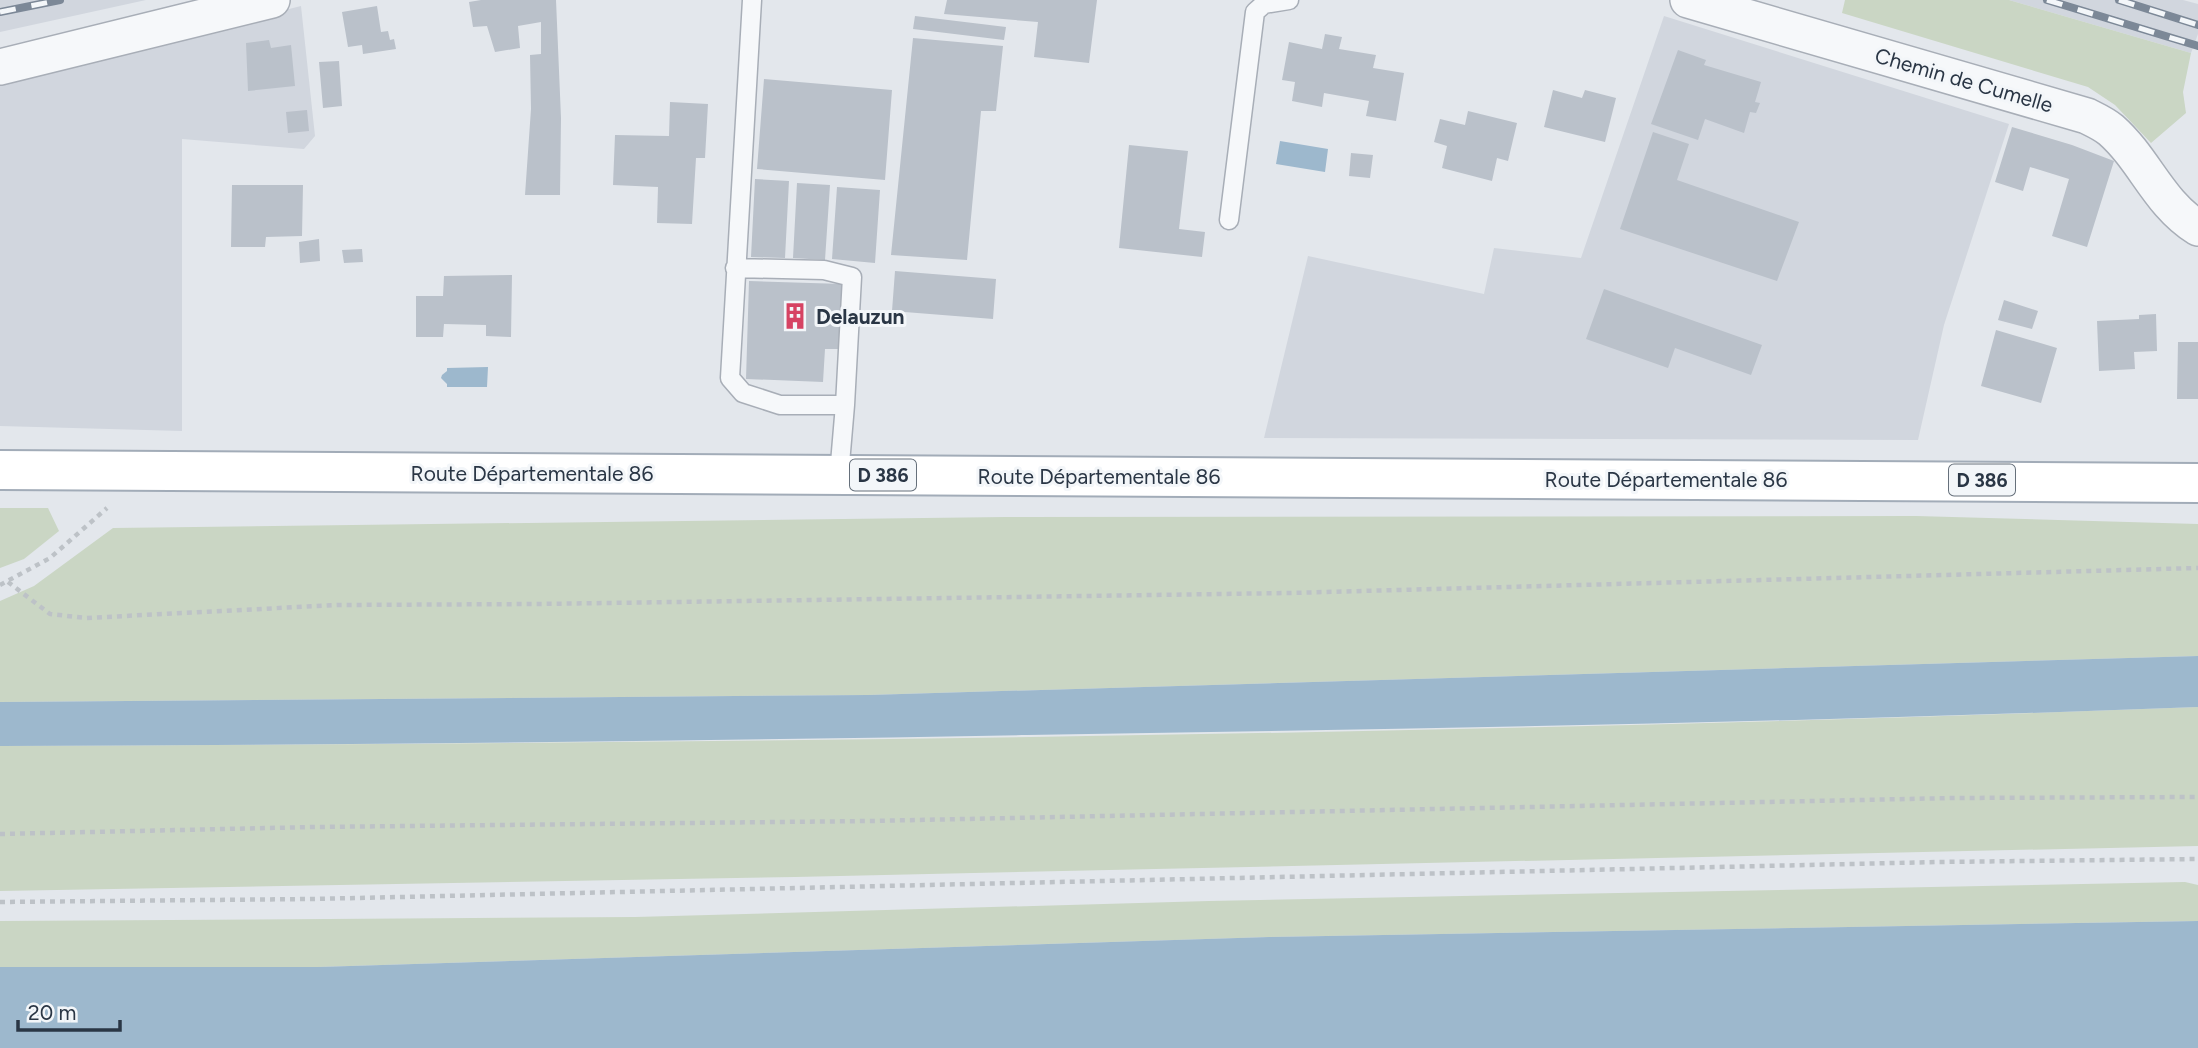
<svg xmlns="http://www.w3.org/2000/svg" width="2198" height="1048" font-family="Figtree,sans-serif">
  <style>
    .built { fill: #d1d6de }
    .green { fill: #cad6c4 }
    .water { fill: #9db8cd }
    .building { fill: #bac1ca }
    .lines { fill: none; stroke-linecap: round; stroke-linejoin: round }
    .service-casing { stroke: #a8aeb7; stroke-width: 21 }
    .minor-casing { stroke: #a8aeb7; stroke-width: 38 }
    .primary-casing { stroke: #a2acb8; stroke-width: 42 }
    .path { stroke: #bdc2c7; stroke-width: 4.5; stroke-dasharray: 5 5; stroke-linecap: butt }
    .service { stroke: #f6f8fa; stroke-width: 18 }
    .minor { stroke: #f6f8fa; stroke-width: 35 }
    .primary { stroke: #fff; stroke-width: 38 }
    .rail-casing { stroke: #7c8897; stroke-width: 8 }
    .rail { stroke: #f3f6f9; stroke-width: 5; stroke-dasharray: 16; stroke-linecap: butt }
    .labels { text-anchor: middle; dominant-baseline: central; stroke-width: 6; stroke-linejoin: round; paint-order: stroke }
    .shield { fill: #f3f6f9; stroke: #66707b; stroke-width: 2 }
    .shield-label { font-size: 19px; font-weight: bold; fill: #2a3645 }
    .street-label { font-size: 21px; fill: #2a3645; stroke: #f3f6f9 }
    .poi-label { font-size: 21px; font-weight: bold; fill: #2a3645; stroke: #f3f6f9; text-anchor: start }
  </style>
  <rect width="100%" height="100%" fill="#e3e7ec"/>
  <path class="built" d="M0,0H146L0,32Z
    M2009,0H2183L2198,4V34L2191,53Z
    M301,6L315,136L304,149L182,139V431L0,426V82Z
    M1664,16L2009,124L1944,325L1918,440L1264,438L1308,256L1484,294L1494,248L1581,258Z"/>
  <path class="green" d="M1845,0H2009L2191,53L2183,92L2186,113L2151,143L2115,105L2088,87L1842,13Z
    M0,508H48L59,531L24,559L0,568Z
    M1916,516L2198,524V656L868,695L0,702V601L34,586L113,528L1005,517Z
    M2198,707V846L795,877L0,891V746C733,743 1466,735 2198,707Z
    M2185,882L2198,885V921L1269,937L318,967H0V921L635,917L1209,901Z"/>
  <path class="water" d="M1280,141L1328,149L1325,172L1276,164Z
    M488,367L487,387H447V384L441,378L442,375L447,371V368Z
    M2198,656V707C1808,722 1418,729 1027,735C685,741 342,745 0,746V702L868,695Z
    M2198,921V1048H0V967H318L1269,937Z"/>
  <path class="building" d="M481,0H556L561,118L560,195H525L531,109L530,55L541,54V22L518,26L520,48L495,52L487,26L473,27L469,2Z
    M947,0H1097L1089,63L1034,57L1038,22L944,14Z
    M377,6L381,32L388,31L390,40L394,39L396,49L363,54L362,45L348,47L342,12Z
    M915,16L1006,27L1004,40L913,29Z
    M1325,34L1342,37L1339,49L1376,55L1373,68L1404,73L1396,121L1366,116L1369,101L1324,93L1322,107L1292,101L1295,82L1282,80L1289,42L1322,49Z
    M913,38L1003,46L996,111H981L967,260L891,255Z
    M269,40L271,48L291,45L295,86L248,91L246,43Z
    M1678,50L1706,60L1704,65L1761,82L1755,102L1760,103L1756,113L1750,112L1744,133L1705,119L1698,140L1651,124Z
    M339,61L342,106L323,108L319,62Z
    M764,79L892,90L885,180L757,169Z
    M1553,90L1582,98L1585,90L1616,98L1605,142L1544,127Z
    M670,102L708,104L705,158H696L692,224L657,223L658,187L613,185L615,135L669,136Z
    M307,110L309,131L288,133L286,112Z
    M1468,111L1517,123L1508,161L1497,158L1492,181L1442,168L1447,146L1434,142L1440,119L1465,125Z
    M2012,127L2072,145L2114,161L2087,247L2052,236L2069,179L2030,167L2023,191L1995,182Z
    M1653,132L1689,144L1677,180L1799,222L1777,281L1620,229Z
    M1129,145L1188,151L1179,229L1205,232L1202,257L1119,248Z
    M1351,153L1373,155L1370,178L1349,176Z
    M755,179L789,181L785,258L751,257Z
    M797,183L830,185L825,260L793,258Z
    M232,185H303L302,236L266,237L265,247H231Z
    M837,187L880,190L875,263L832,259Z
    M319,239L320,261L300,263L299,242Z
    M362,249L363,262L344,263L342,250Z
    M895,271L996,279L993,319L892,311Z
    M512,275L511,337L486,336V325L444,324L443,337H416V296H443L444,276Z
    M749,281L843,284L840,349H825L823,382L746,379Z
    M1604,289L1762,345L1751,375L1675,348L1668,368L1586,339Z
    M2004,300L2038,311L2032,329L1998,320Z
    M2156,314L2157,351L2134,352L2135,369L2099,371L2097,321L2139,319V315Z
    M1996,330L2057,348L2041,403L1981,386Z
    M2178,342H2198V399H2177Z"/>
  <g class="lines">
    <defs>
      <path id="service" d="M752,0L730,378L743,393L780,405H845L839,475
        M1229,220L1255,12L1264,4L1289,0
        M735,268L824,270L852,277L845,405"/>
      <path id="minor" d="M1688,0L2087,116C2095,120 2104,124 2111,130C2145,160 2158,203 2198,228
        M0,67L272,0"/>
      <path id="primary" d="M0,470L2198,483"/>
    </defs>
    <use href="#service" class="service-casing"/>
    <use href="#minor" class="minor-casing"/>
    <use href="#primary" class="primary-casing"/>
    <path class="path" d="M8,582L50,614L86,618L337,605L538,604L1289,593L2198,568
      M0,585L50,558L107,508
      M0,834L314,827L870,821L1954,798L2198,797
      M0,902L312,899L1938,862L2198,859"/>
    <use href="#service" class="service"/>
    <use href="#minor" class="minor"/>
    <use href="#primary" class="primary"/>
    <defs>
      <path id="rail" d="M2047,0L2198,46
        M2119,0L2198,25
        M0,12L60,0"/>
    </defs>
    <use href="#rail" class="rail-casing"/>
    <use href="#rail" class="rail"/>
  </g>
  <defs>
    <symbol id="building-bare" viewBox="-9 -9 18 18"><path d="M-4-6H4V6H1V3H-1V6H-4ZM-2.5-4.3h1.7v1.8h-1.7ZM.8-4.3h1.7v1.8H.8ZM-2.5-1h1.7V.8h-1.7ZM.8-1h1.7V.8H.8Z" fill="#d64363" stroke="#f3f6f9" stroke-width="2.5" paint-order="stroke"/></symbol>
  </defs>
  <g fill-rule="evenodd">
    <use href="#building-bare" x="776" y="297" width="38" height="38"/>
  </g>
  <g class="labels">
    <g class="shield">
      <rect x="850" y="459.5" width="66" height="31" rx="5"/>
      <rect x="1949" y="464.5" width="66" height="31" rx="5"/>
    </g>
    <g class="shield-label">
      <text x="883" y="475">D 386</text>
      <text x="1982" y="480">D 386</text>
    </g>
    <g class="street-label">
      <text transform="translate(1964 80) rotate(16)">Chemin de Cumelle</text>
      <text x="532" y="473">Route Départementale 86</text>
      <text x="1099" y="476">Route Départementale 86</text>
      <text x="1666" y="479">Route Départementale 86</text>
    </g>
    <g class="poi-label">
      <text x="816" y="316">Delauzun</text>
    </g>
  </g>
  <path d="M18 1020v10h102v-10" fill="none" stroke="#2a3645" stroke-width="3.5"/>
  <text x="28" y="1020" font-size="21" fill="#2a3645" stroke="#f3f6f9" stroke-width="5" paint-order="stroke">20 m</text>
</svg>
